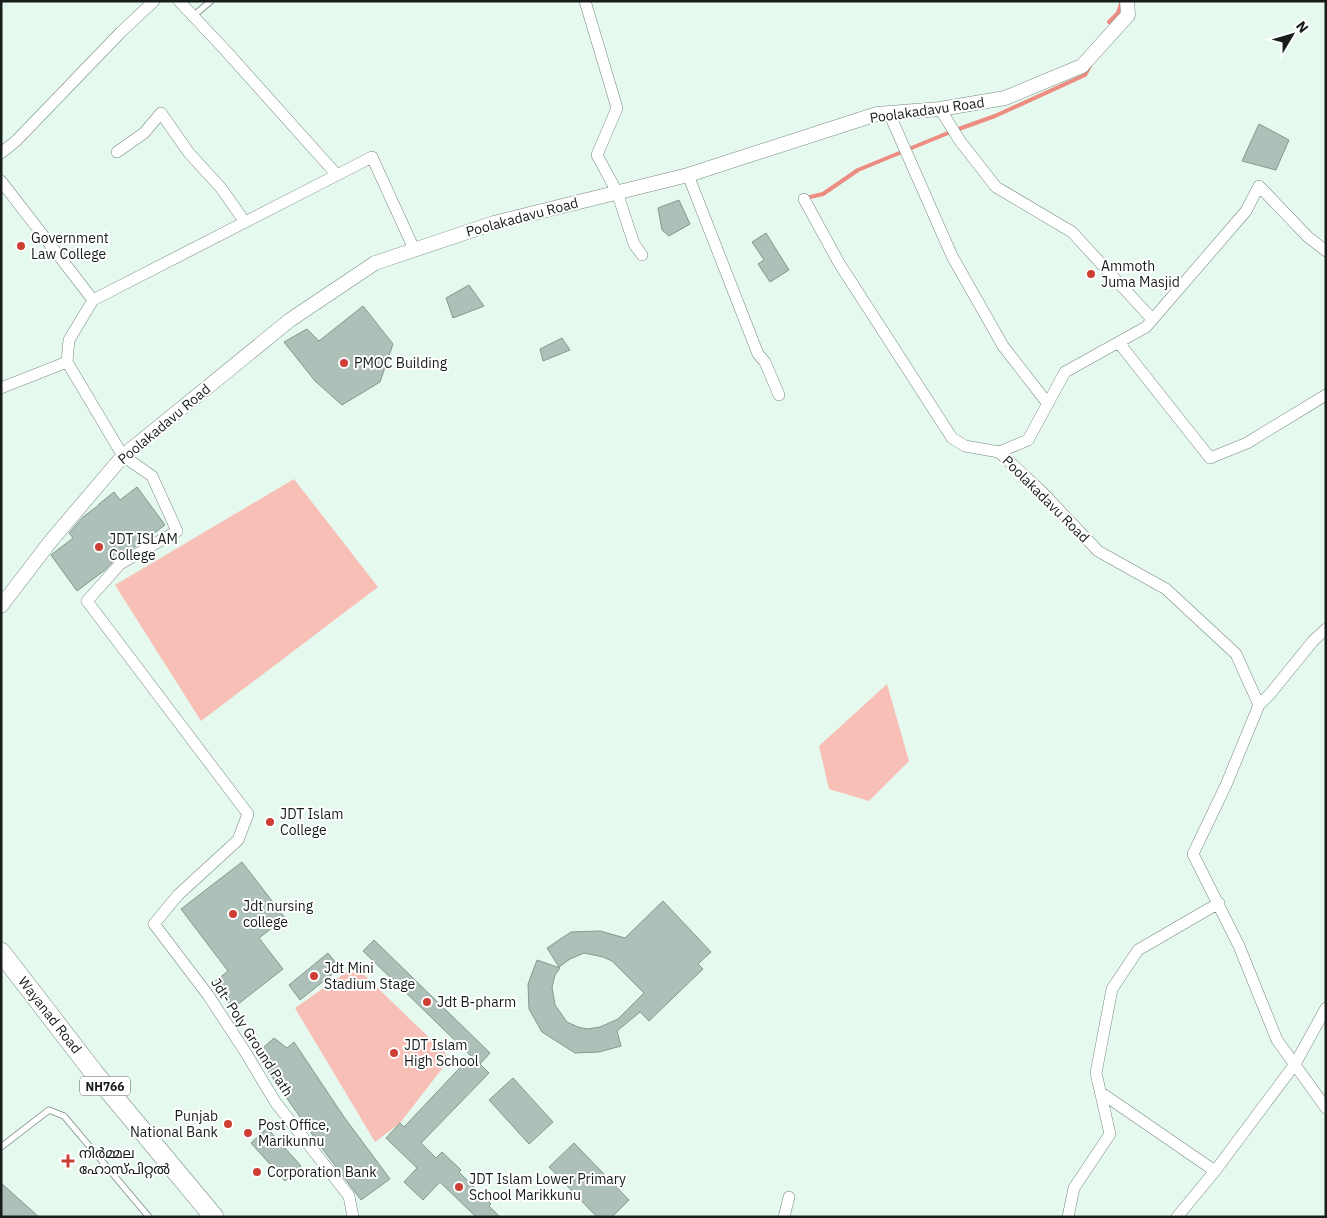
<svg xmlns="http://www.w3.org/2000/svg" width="1327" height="1218" font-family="'IBM Plex Sans','Noto Sans Malayalam',sans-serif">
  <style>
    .green { fill: #f8bfb6 }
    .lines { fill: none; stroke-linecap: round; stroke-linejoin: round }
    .stream { stroke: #ed8c80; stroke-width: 4 }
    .building { fill: #aec1b8; stroke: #85978e }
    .service-casing { stroke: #778980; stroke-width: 7 }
    .minor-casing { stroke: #778980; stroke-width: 12 }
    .tertiary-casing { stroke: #778980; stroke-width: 15 }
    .trunk-casing { stroke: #778980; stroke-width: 20 }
    .service { stroke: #fff; stroke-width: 5.5 }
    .minor { stroke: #fff; stroke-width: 11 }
    .tertiary { stroke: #fff; stroke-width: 14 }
    .trunk { stroke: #fff; stroke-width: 19 }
    .poi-dot { fill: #cc3e34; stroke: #fff; stroke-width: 2 }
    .labels { text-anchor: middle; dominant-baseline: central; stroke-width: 4; stroke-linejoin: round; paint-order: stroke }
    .shield { fill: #fff; stroke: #5c615f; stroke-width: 1 }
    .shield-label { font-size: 12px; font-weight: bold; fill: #161d1a }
    .street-label { font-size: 14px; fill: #161d1a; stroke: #fff }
    .poi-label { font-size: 14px; fill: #161d1a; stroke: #fff; text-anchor: start }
  </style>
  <rect width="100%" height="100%" fill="#e5f9ef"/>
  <path class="green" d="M294,479L378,587L201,721L115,585Z
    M887,684L909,761L869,801L829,789L819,746Z
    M355,966L445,1053L448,1061L400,1123L375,1142L295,1008Z"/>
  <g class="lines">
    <path class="stream" d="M1109,22L1118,13L1122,1
      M956,130L995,116L1085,75L1090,66
      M806,198L823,194L858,170L948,133"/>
  </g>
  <path class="building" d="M1259,124L1289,140L1276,170L1242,161Z
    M679,200L690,224L669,236L662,230L658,208Z
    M766,233L789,270L770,282L758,264L764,260L752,242Z
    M469,285L484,306L453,318L446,298Z
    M363,306L393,344L380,382L342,405L315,381L284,342L307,329L319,341Z
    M562,338L570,350L543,361L540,349Z
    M137,487L165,525L141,543L116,558L105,570L77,591L51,555L73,538L69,533L83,517L99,505V504L114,492L120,500Z
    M242,862L285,918L259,938L283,969L233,1008L213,983L228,971L181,909Z
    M663,901L711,952L698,964L703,969L649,1021L640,1012L617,1031L621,1046L599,1052L575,1053L542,1032L529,1009L528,984L537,960L560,968L555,975L552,987L555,1005L567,1022L578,1027L587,1029L600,1027L618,1019L644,993L612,961L603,957L584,953L570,959L559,967L547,948L571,932L600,931L625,938Z
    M374,940L490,1053L480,1064L489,1073L421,1143L436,1158L442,1152L461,1170L459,1172L491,1204L489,1206L500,1217H476L440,1182L423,1200L404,1182L417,1168L386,1138L400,1123L404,1127L471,1056L363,951Z
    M328,953L340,968L300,1000L289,985Z
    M274,1038L287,1048L294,1042L344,1117L390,1179L361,1200L321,1147L256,1054Z
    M513,1078L553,1122L529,1144L489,1100Z
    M267,1128L301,1166L285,1181L251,1143Z
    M574,1143L629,1200L612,1217H597L549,1167Z
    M1,1183L39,1217H1Z"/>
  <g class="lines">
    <defs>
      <path id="service" d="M193,16L211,1
        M1,1147L49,1110L64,1116L149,1217"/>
      <path id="minor" d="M179,1L227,52L337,175
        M585,1L617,108L597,155L617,192L634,244L642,255
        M940,109L960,141L996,187L1072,232L1152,319
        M889,113L952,256L1003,346L1048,404
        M117,152L144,133L161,113L189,153L221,188L245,222
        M1,153L16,141L121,32L154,1
        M688,175L758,354L765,362L779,395
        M1,181L93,300L69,340L67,362L1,388
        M804,199L839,263L952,438L965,446L999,452
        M93,300L372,157L414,249
        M1119,343L1210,458L1247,443L1326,395
        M67,362L123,456L152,476L177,531L120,564L87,601L248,814L238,840L178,895L154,924L208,995L244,1050L276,1103L349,1196L353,1217
        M1326,629L1313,641L1270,694L1259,705L1226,785L1193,854L1239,946L1277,1040L1326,1108
        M1259,705L1236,654L1166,589L1098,551L1043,493L999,452L1028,440L1065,372L1146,327L1246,211L1259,186L1308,237L1326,251
        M1100,1092L1215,1171
        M784,1217L789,1197
        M1068,1217L1074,1188L1110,1134L1096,1073L1112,989L1138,950L1219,903
        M1177,1217L1215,1171L1295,1064L1326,1008"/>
      <path id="tertiary" d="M1,606L50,542L123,456L290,320L375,263L494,223L688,175L877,114L940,109L1005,98L1082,66L1128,15L1127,1"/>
      <path id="trunk" d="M1,952L95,1074L214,1217"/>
    </defs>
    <use href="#service" class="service-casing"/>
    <use href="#minor" class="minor-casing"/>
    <use href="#tertiary" class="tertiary-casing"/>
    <use href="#trunk" class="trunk-casing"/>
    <use href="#service" class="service"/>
    <use href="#minor" class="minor"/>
    <use href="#tertiary" class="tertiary"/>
    <use href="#trunk" class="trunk"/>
  </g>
  <g class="poi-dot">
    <circle cx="21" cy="246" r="5"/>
    <circle cx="1091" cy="274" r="5"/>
    <circle cx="344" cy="363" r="5"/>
    <circle cx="99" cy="547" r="5"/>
    <circle cx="270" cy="822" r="5"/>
    <circle cx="233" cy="914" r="5"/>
    <circle cx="314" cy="976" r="5"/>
    <circle cx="427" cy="1002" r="5"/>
    <circle cx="394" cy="1053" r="5"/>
    <circle cx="228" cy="1124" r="5"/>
    <circle cx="248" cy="1133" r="5"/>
    <path d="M65.5 1153.5h5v5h5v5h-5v5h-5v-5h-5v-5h5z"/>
    <circle cx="257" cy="1172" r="5"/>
    <circle cx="459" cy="1187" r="5"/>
  </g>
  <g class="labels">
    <rect class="shield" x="80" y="1076.5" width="50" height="19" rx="4"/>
    <g class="shield-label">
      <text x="105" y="1086">NH766</text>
    </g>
    <g class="street-label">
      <text transform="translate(927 110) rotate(-8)">Poolakadavu Road</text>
      <text transform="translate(522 217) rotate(-15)">Poolakadavu Road</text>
      <text transform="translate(164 424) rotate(-40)">Poolakadavu Road</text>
      <text transform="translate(1046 499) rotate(45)">Poolakadavu Road</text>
      <text transform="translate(50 1015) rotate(52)">Wayanad Road</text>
      <text transform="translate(252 1037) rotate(57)">Jdt- Poly Ground Path</text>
    </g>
    <g class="poi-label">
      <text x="31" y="238">Government<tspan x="31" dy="16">Law College</tspan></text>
      <text x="1101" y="266">Ammoth<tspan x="1101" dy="16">Juma Masjid</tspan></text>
      <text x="354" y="363">PMOC Building</text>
      <text x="109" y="539">JDT ISLAM<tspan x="109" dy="16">College</tspan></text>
      <text x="280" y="814">JDT Islam<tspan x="280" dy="16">College</tspan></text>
      <text x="243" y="906">Jdt nursing<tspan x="243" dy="16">college</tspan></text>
      <text x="324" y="968">Jdt Mini<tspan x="324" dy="16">Stadium Stage</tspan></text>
      <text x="437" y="1002">Jdt B-pharm</text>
      <text x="404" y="1045">JDT Islam<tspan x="404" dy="16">High School</tspan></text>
      <text x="218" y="1116" text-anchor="end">Punjab<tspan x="218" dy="16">National Bank</tspan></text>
      <text x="258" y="1125">Post Office,<tspan x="258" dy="16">Marikunnu</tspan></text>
      <text x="79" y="1153">നിർമ്മല<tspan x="79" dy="16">ഹോസ്പിറ്റൽ</tspan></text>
      <text x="267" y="1172">Corporation Bank</text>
      <text x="469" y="1179">JDT Islam Lower Primary<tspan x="469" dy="16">School Marikkunu</tspan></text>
    </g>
  </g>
  <rect width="1327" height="1218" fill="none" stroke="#161d1a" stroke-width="5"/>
  <g transform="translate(1292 35) rotate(52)" stroke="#ffffff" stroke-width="4" paint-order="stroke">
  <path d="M0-4L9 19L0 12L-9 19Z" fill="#161d1a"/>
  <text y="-8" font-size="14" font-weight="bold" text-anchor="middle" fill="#161d1a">N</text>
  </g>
</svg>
